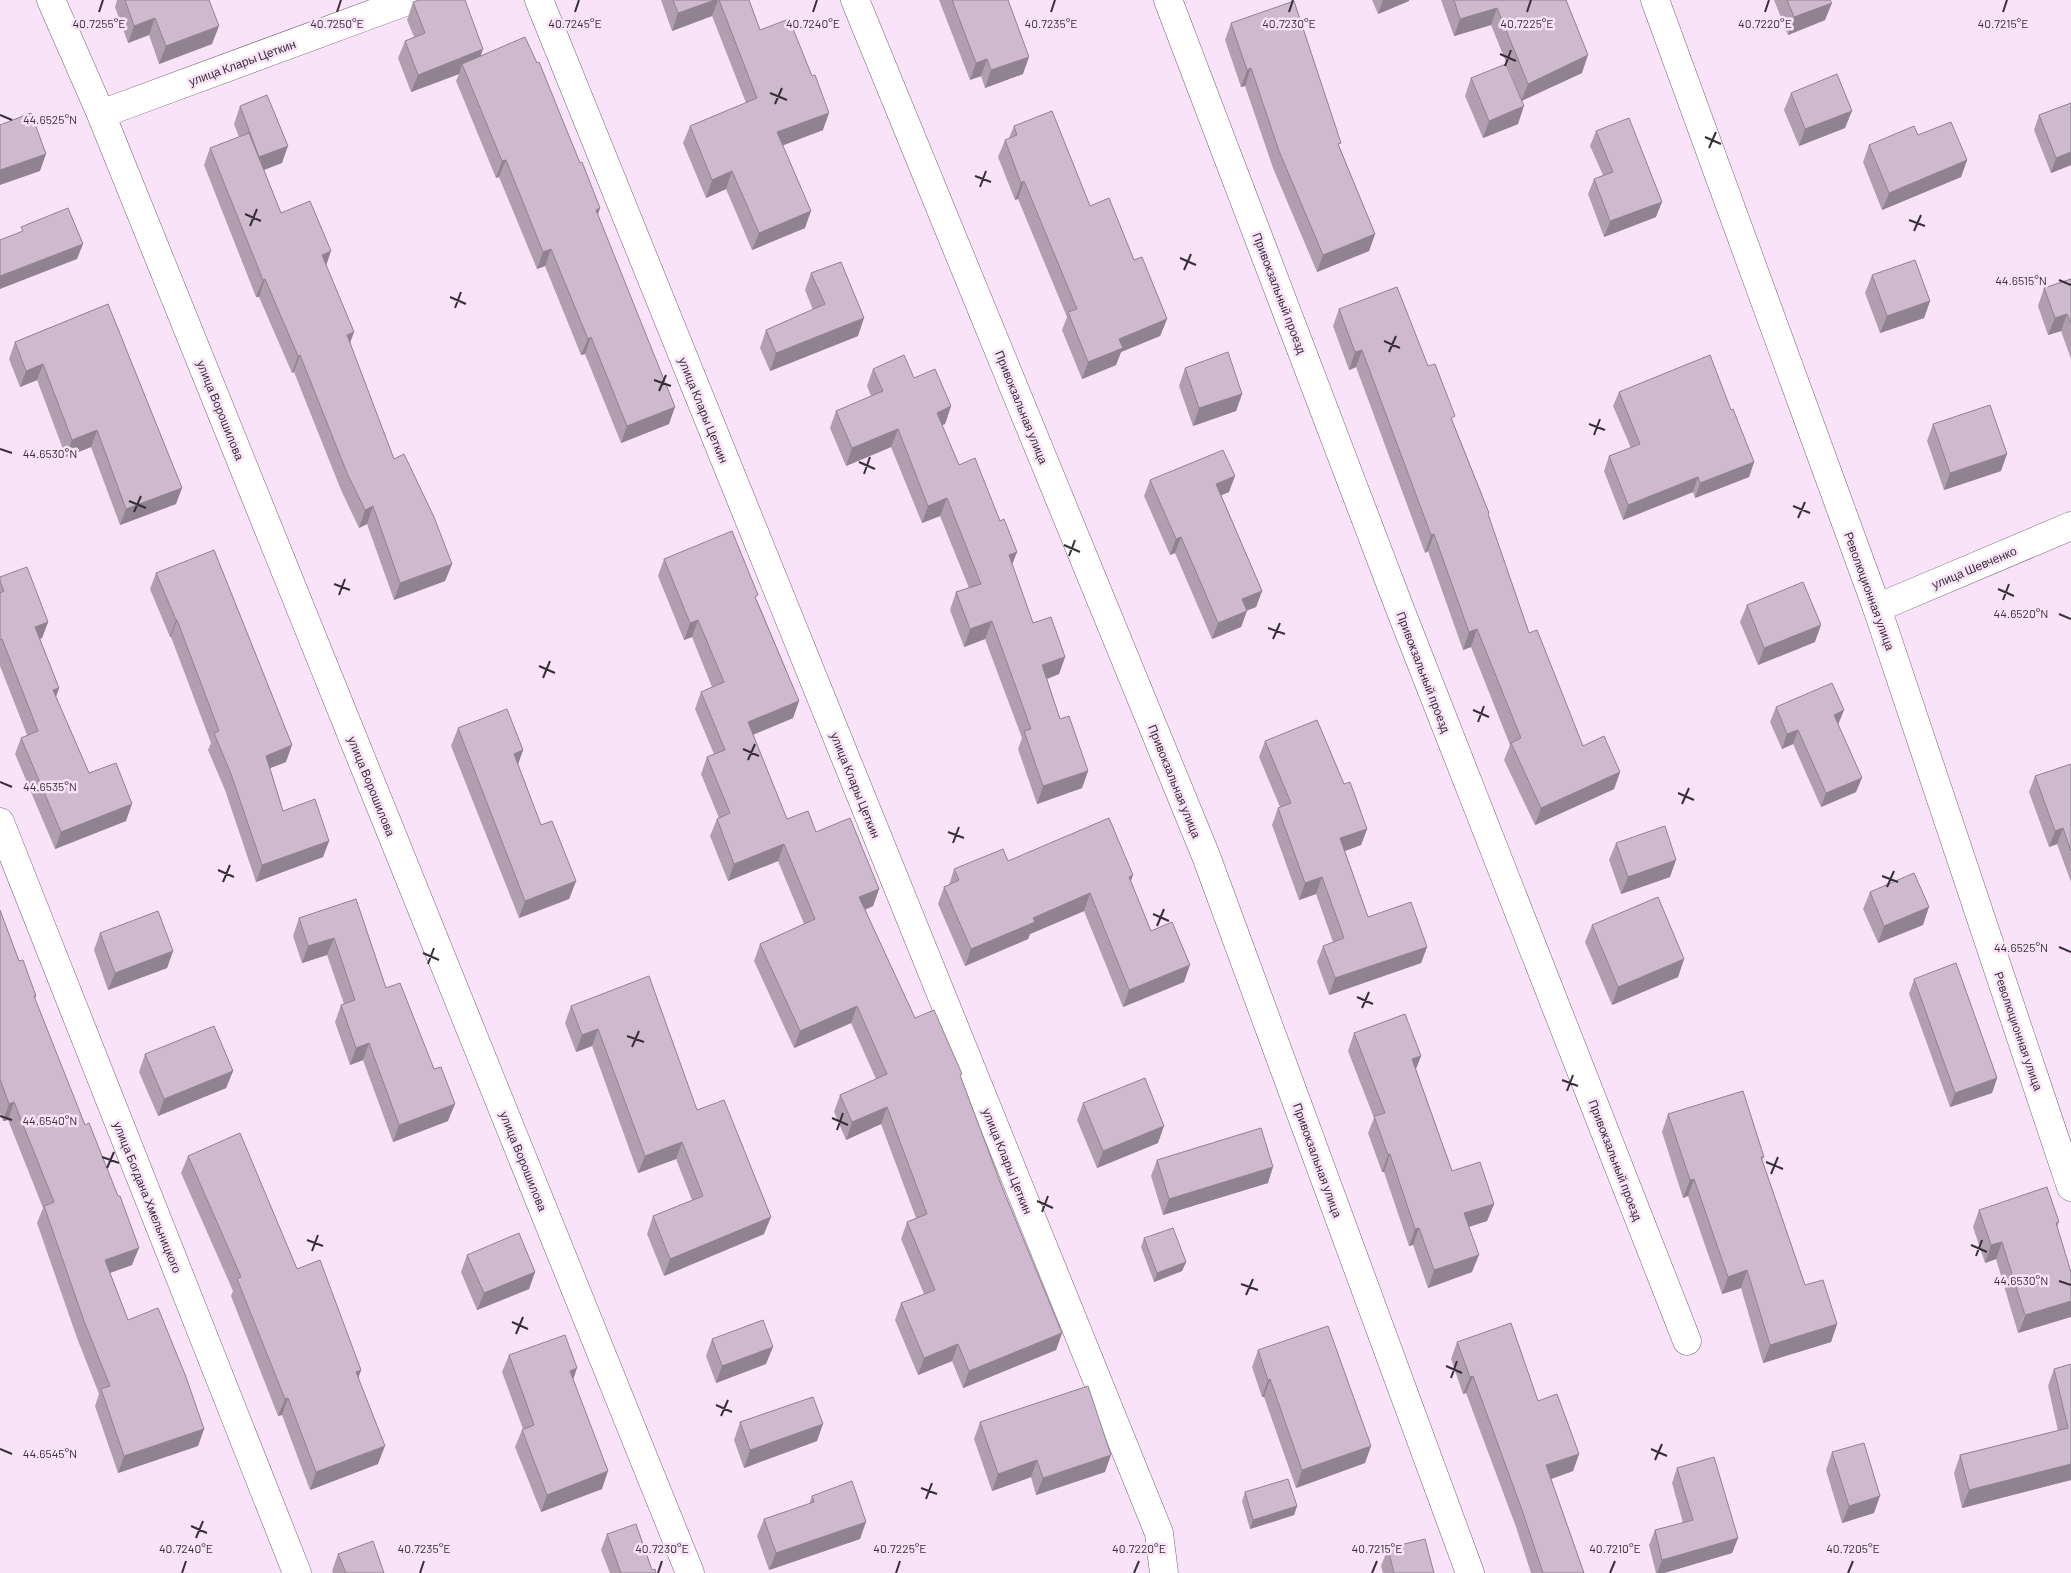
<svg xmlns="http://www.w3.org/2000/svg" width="2071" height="1573" font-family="Barlow,sans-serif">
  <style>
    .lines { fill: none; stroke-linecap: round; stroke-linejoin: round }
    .minor-casing { stroke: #746173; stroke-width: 29 }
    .tertiary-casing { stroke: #746173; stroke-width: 29 }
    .minor { stroke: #fff; stroke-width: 28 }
    .tertiary { stroke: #fff; stroke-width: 28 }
    .wall { fill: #b19fb1 }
    .shaded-wall { fill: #908290 }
    .building { fill: #ceb9ce; stroke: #908290 }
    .ticks { fill: none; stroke: #372f37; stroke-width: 2 }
    .labels { text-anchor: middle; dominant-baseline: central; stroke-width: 5; stroke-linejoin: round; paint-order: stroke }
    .street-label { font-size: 12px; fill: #372f37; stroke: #f9e3f8 }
    .ticks-label { font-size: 12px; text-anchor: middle; fill: #372f37; stroke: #f9e3f8; stroke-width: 5; stroke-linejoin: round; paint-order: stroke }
  </style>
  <rect width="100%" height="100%" fill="#f9e3f8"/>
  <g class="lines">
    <defs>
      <path id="minor" d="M51,0L101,114L690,1573
        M539,0L1159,1533L1164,1573
        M855,0L1206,856L1470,1573
        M1168,0L1400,609L1687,1341
        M101,114L410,0
        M1877,608L2071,526
        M0,822L297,1573"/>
      <path id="tertiary" d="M1655,0L1877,608L2071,1187"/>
    </defs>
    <use href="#minor" class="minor-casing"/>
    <use href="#tertiary" class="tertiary-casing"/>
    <use href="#minor" class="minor"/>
    <use href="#tertiary" class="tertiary"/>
  </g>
  <path class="wall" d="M117,0H125L212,44L159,64L149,35L128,43L115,7Z
    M661,0H749L760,30L823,130L783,145L805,228L752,250L726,189L706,198L683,143L690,126L746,103L712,16L672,31Z
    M939,0H1008L1023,74L985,88L981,76L970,80Z
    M1372,0H1409V1L1378,14Z
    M1441,0H1566L1582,73L1522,101L1518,124L1483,138L1465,96L1471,78L1519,94L1491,25L1454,36Z
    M1774,0H1830L1825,20L1788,35Z
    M413,2L481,56L580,163L600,208L598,215L669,424L621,443L585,354L581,355L545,266L537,269L499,177L496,178L456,81L459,74L411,92L398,58L405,41L414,37L407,20Z
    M1231,23L1339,146L1375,234L1369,251L1317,272L1273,168L1245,86L1241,87L1225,40Z
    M1791,93L1845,128L1799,146L1784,110Z
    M2071,103V165L2051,173L2034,130L2039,115Z
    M240,106L282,163L264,170L281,213L326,266L350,344L394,459L452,564L445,581L394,600L367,524L359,528L341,490L294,372L292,373L259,297H256L204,165L210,148L239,137L234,124Z
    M1014,126L1090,206L1134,260L1167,319L1160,336L1121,352L1116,365L1082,379L1062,330L1067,317L1018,199L1015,200L998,157L1005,140L1009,138Z
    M1596,131L1656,217L1604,237L1588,194L1594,179L1603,175L1590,146Z
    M1918,135L1967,160L1961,177L1882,210L1863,162L1869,145Z
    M811,273L858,336L770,371L760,348L766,330L813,310L805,290Z
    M1872,275L1930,301L1924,318L1880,333L1865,293Z
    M2071,279V359L2061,331L2048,335L2038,306L2044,288Z
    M108,304L176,504L120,525L91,447L66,457L37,380L20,387L9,359L15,342Z
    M1339,309L1428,366L1453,422L1489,513L1488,515L1529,633L1583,746L1620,772L1614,789L1535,825L1504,760L1510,745L1471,647L1463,650L1428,551L1425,553L1356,367L1349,370L1333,326Z
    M1185,368L1242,394L1236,411L1193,426L1179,386Z
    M873,369L914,378L951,406L945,424L942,425L959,465L1000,521L1017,552L1012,565L1033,623L1065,657L1059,674L1047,679L1060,719L1088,771L1082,788L1037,804L1018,749L1022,738L985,639L964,647L950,610L956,592L969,588L940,516L922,523L891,447L846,466L830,428L836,411L871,396L867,386Z
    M1619,392L1731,410L1754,462L1749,477L1695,498L1693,492L1623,520L1604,471L1609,456L1631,448L1613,406Z
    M1933,424L2001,471L1944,490L1927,441Z
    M1150,480L1229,492L1221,495L1262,591L1256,607L1247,610L1241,627L1212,639L1175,553L1170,555L1144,496Z
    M664,559L757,600L799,701L793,718L753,735L787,819L816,832L879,889L873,906L865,910L915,1018L961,1078L1002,1187L1062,1333L1056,1350L963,1388L952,1361L918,1375L895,1320L901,1303L924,1294L901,1239L907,1222L916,1218L881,1124L846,1140L834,1112L840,1095L876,1079L851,1023L794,1048L754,961L760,944L804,924L778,861L728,881L710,836L717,819L719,818L701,774L707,757L714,754L695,709L701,692L712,687L692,637L684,640L658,576Z
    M156,573L286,762L270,768L283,811L329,841L323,857L256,882L225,790L208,750L211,743L171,637H170L150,589Z
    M0,577L48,622L42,638L40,639L59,688L56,697L89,773L126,821L55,849L15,754L21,738L27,735L0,666Z
    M1747,605L1815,642L1758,665L1740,622Z
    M1776,707L1838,725L1856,792L1821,807L1793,744L1782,749L1770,722Z
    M458,728L523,750L518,764L541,825L576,881L569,899L519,918L451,746Z
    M1265,741L1344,784L1367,829L1361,845L1345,851L1368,917L1427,947L1421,963L1329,995L1317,962L1323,946L1333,942L1316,894L1299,900L1272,825L1278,808L1280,807L1259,757Z
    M2071,764V882L2057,844L2049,847L2029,792L2035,776Z
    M1616,843L1670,877L1621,894L1609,860Z
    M1008,861L1131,882L1151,931L1184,982L1123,1007L1084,911L1030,934L1028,939L965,966L938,904L944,887L949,885L954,869Z
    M1870,892L1923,925L1878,943L1863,909Z
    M356,899L386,988L448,1121L393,1142L363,1060L350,1065L335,1022L341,1005L344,1004L327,955L302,963L293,936L299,918Z
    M0,910L19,961L36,996L35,999L132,1265L110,1273L128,1320L204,1429L198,1446L118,1473L95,1406L99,1394L77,1338L37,1223L43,1208L8,1120L3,1121L0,1113Z
    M1592,925L1684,959L1678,977L1612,1005L1585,942Z
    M100,933L173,951L167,968L108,990L94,950Z
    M1914,979L1997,1078L1992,1093L1950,1107L1909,994Z
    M571,1006L697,1110L764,1234L664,1276L647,1234L653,1216L692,1200L676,1159L638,1173L592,1046L576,1052L565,1023Z
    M1354,1033L1421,1056L1416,1069L1452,1171L1494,1204L1487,1221L1469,1227L1472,1272L1428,1288L1413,1245L1409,1246L1384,1172H1382L1368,1133L1374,1118L1348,1051Z
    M145,1054L233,1071L226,1088L158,1116L139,1072Z
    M1083,1103L1158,1143L1097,1168L1077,1120Z
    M1668,1114L1764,1157L1762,1160L1805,1285L1837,1324L1831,1342L1763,1363L1741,1288L1722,1294L1688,1196L1683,1198L1662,1132Z
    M188,1156L297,1269L361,1370L358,1378L378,1464L310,1490L282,1415L278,1416L231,1296L233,1291L181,1173Z
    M1157,1160L1268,1183L1163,1215L1151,1176Z
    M1979,1210L2059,1222L2018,1333L1996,1259L1985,1263L1973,1227Z
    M1144,1238L1186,1262L1182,1271L1154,1282L1141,1247Z
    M467,1255L535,1272L529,1289L477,1310L461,1272Z
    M712,1339L766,1364L716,1383L706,1356Z
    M1457,1342L1538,1401L1579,1454L1573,1471L1551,1479L1584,1573H1531L1516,1527L1466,1393L1463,1394L1451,1359Z
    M1258,1350L1371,1446L1365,1463L1296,1488L1264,1397H1262L1252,1367Z
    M509,1355L573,1380L602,1489L541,1512L515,1447L522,1430L523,1429L502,1372Z
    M2071,1364V1480L1962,1508L1954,1473L1960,1455L2058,1431L2048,1386L2054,1369Z
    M740,1422L817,1441L744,1468L734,1440Z
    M980,1422L1105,1472L1036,1495L1031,1477L992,1491L974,1439Z
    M1832,1452L1874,1513L1842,1523L1826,1470Z
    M1677,1468L1738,1538L1732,1553L1664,1573H1656L1649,1545L1655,1530L1683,1523L1672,1483Z
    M1245,1492L1297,1506L1294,1515L1250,1529L1242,1501Z
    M812,1496L860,1539L769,1570L757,1536L764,1519L809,1504Z
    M607,1534L652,1570L656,1573H610L601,1550Z
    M1388,1548L1434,1573H1383L1381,1566Z
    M338,1554L384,1573H333L332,1571Z"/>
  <path class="shaded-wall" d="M715,0H718L712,16L672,31L678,13Z
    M1383,0H1409V1L1378,14Z
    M1832,3L1825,20L1788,35L1794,17Z
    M1497,8L1491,25L1454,36L1460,19Z
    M155,18L149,35L128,43L134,26Z
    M219,26L212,44L159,64L166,46Z
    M483,49L477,67L462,64L459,74L411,92L418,75Z
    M1588,55L1582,73L1521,101L1528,84Z
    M1029,57L1023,74L985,88L991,70Z
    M987,59L981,76L970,80L976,63Z
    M1251,68L1245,86L1241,87L1247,70Z
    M1524,106L1518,124L1483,138L1489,121Z
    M1852,111L1845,128L1799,146L1805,129Z
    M829,113L823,130L771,150L777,132Z
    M288,146L282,163L253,174L259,157Z
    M2071,152V165L2051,173L2056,158Z
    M46,154L40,171L0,185V170Z
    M506,160L499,177L496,178L502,161Z
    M1967,160L1961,177L1882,210L1889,193Z
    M732,171L726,189L706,198L712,180Z
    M1024,181L1018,199L1015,200L1021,183Z
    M1662,202L1656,217L1604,237L1610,221Z
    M600,208L594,225L596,210Z
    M811,211L805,228L752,250L759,233Z
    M1375,234L1369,251L1317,272L1323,255Z
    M83,244L77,259L0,289V276Z
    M551,249L545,266L537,269L543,252Z
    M331,251L325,269L322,255Z
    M265,279L259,297H256L263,280Z
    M1930,301L1924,318L1880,333L1887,316Z
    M2067,314L2061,331L2048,335L2055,318Z
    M864,318L858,336L770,371L776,353Z
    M1167,319L1160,336L1121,352L1116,365L1082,379L1088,362L1119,339Z
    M354,332L348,349L347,335Z
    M591,337L585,354L581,355L588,339Z
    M1362,350L1356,367L1349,370L1355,352Z
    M300,355L294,372L292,373L298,356Z
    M43,364L37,380L20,387L26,371Z
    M1242,394L1236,411L1193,426L1199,408Z
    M951,406L945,424L930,430L937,413Z
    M675,407L669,424L621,443L627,426Z
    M898,429L891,447L846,466L852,448Z
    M97,430L91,447L66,457L72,440Z
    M2007,454L2001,471L1944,490L1950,473Z
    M1754,462L1749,477L1695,498L1700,483Z
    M1235,476L1229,492L1210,500L1216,484Z
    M1698,477L1693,492L1623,520L1628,505Z
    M182,488L176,504L120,525L126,509Z
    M947,498L940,516L922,523L928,506Z
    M373,506L367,524L359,528L365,510Z
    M1434,534L1428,551L1425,553L1431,535Z
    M1181,537L1175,553L1170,555L1176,539Z
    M1017,552L1010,569L1009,555Z
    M452,564L445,581L394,600L400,583Z
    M1262,591L1256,607L1236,615L1242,599Z
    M1247,611L1241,627L1212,639L1218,623Z
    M176,620H177L171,637H170Z
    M698,620L692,637L684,640L690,623Z
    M992,621L985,639L964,647L970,629Z
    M48,622L42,638L29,643L35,627Z
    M1821,625L1815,642L1758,665L1764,648Z
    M1477,629L1471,647L1463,650L1469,632Z
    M1065,657L1059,674L1036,683L1042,665Z
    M59,688L53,705V690Z
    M799,701L793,718L742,739L748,722Z
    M1844,710L1838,725L1834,715Z
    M1798,730L1793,744L1782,749L1787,734Z
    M292,745L286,762L260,772L266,756Z
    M523,750L517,767L514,754Z
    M1088,771L1082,788L1037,804L1043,786Z
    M1620,772L1614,789L1535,825L1541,808Z
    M1862,778L1856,792L1821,807L1826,793Z
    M132,804L126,821L55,849L61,832Z
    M2063,828L2057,844L2049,847L2055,831Z
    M1367,829L1361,845L1334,855L1340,838Z
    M329,841L323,857L256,882L262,865Z
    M784,844L778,861L728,881L734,864Z
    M1676,860L1670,877L1621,894L1628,877Z
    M1133,875L1127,893L1129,877Z
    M1322,877L1316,894L1299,900L1305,883Z
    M576,881L569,899L519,918L525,901Z
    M879,889L873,906L853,914L859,897Z
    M1090,893L1084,911L1030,934L1028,939L965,966L971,949L1033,918Z
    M1929,907L1923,925L1878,943L1884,926Z
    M334,938L327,955L302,963L308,946Z
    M1427,947L1421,963L1329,995L1335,978Z
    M173,951L167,968L108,990L115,973Z
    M1684,959L1678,977L1612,1005L1618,987Z
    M1190,965L1184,982L1123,1007L1129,990Z
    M857,1006L851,1023L794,1048L800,1031Z
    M598,1029L592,1046L576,1052L582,1035Z
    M369,1043L363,1060L350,1065L356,1048Z
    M1421,1056L1414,1073L1412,1059Z
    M233,1071L226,1088L158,1116L164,1099Z
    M1997,1078L1992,1093L1950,1107L1955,1093Z
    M14,1102L8,1120L3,1121L9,1104Z
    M455,1104L448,1121L393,1142L399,1125Z
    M887,1107L881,1124L846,1140L852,1122Z
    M1164,1126L1158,1143L1097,1168L1103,1151Z
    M682,1142L676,1159L638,1173L645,1156Z
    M1390,1154L1384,1172H1382L1388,1155Z
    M1273,1167L1268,1183L1163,1215L1169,1199Z
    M1694,1179L1688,1196L1683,1198L1690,1180Z
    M1494,1204L1487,1221L1458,1230L1464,1213Z
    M771,1217L764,1234L664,1276L670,1259Z
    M1419,1228L1413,1245L1409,1246L1415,1229Z
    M2002,1242L1996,1259L1985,1263L1991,1245Z
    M139,1248L132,1265L98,1277L105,1260Z
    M1479,1255L1472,1272L1428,1288L1434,1270Z
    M1186,1262L1182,1271L1154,1282L1157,1273Z
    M1747,1270L1741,1288L1722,1294L1728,1277Z
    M535,1272L529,1289L477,1310L484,1293Z
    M2071,1301V1317L2018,1333L2025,1315Z
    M1837,1324L1831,1342L1763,1363L1770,1345Z
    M1062,1333L1056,1350L963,1388L969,1371Z
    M958,1344L952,1361L918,1375L924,1358Z
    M773,1347L766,1364L716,1383L722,1366Z
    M577,1368L571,1386L570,1371Z
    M361,1370L355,1387L356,1372Z
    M1473,1376L1466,1393L1463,1394L1470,1377Z
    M1270,1379L1264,1397H1262L1268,1380Z
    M288,1398L282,1415L278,1416L285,1399Z
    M823,1424L817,1441L744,1468L750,1450Z
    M204,1429L198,1446L118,1473L124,1456Z
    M385,1446L378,1464L310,1490L316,1472Z
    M1371,1446L1365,1463L1296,1488L1302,1470Z
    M1579,1454L1573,1471L1540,1483L1546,1465Z
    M1111,1455L1105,1472L1036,1495L1043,1478Z
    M1037,1460L1031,1477L992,1491L998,1474Z
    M2071,1464V1480L1962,1508L1969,1490Z
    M608,1471L602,1489L541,1512L547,1495Z
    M1880,1496L1874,1513L1842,1523L1849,1506Z
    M1297,1506L1294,1515L1250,1529L1253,1520Z
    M866,1522L860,1539L769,1570L776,1553Z
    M1738,1538L1732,1553L1664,1573H1657L1662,1560Z"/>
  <path class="building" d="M125,0H209L219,26L166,46L155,18L134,26Z
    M419,0H465L483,49L418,75L405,41L425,33L413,2Z
    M673,0H715L678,13Z
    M719,0H749L760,30L789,19L812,76L815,75L829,113L777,132L811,211L759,233L732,171L712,180L690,126L757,98Z
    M952,0H1008L1029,57L991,70L987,59L976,63Z
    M1454,0H1566L1588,55L1528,84L1497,8L1460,19Z
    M1787,0H1830L1832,3L1794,17Z
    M1294,1L1341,143L1338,144L1375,234L1323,255L1279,151L1251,68L1247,70L1231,23Z
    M525,37L537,63L539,62L580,163L582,162L600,208L596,210L675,407L627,426L591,337L588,339L551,249L543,252L506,160L502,161L462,64Z
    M1506,64L1524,106L1489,121L1471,78Z
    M1837,74L1852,111L1805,129L1791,93Z
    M267,95L288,146L259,157L240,106Z
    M2071,103V152L2056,158L2039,115Z
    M1052,111L1090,206L1109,198L1134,260L1142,257L1167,319L1119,339L1123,348L1088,362L1068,312L1077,309L1024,181L1021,183L1005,140L1017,135L1014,126Z
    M31,113L46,154L0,170V125Z
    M1629,118L1662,202L1610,221L1594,179L1613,172L1596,131Z
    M1951,122L1967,160L1889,193L1869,145L1914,126L1918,135Z
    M249,133L281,213L310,201L331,251L322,255L354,332L347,335L394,459L404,454L434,517L452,564L400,583L373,506L365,510L347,473L300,355L298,356L265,279L263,280L210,148Z
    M68,208L83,244L0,276V240L23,231L21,227Z
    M1915,260L1930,301L1887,316L1872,275Z
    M841,262L864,318L776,353L766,330L825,304L811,273Z
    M2071,279V324L2067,314L2055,318L2044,288Z
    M1397,287L1428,366L1435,364L1455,416L1451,418L1489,513L1488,514L1529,633L1537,630L1583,746L1604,736L1620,772L1541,808L1511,743L1521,738L1477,629L1469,632L1434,534L1431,535L1362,350L1355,352L1339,309Z
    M108,304L182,488L126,509L97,430L72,440L43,364L26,371L15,342Z
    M1228,352L1242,394L1199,408L1185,368Z
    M904,355L914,378L935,369L951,406L937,413L959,465L975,458L1000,521L1004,519L1017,552L1009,555L1033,623L1051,617L1065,657L1042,665L1060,719L1069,716L1088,771L1043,786L1024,731L1031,729L992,621L970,629L956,592L981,584L947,498L928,506L898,429L852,448L836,411L883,391L873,369Z
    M1710,355L1731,410L1733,409L1754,462L1700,483L1698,477L1628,505L1609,456L1640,444L1619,392Z
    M1990,405L2007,454L1950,473L1933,424Z
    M1223,450L1235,476L1216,484L1262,591L1242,599L1247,611L1218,623L1181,537L1176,539L1150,480Z
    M732,531L758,595L755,597L799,701L748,722L787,819L808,811L816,832L850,818L879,889L859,897L915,1018L934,1010L962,1074L960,1075L1002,1187L1062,1333L969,1371L958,1344L924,1358L901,1303L935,1290L907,1222L927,1214L887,1107L852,1122L840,1095L887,1074L857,1006L800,1031L760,944L815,919L784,844L734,864L717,819L730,813L707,757L725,750L701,692L724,682L698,620L690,623L664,559Z
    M214,550L292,745L266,756L283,811L315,799L329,841L262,865L231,774L214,733L219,731L177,620H176L156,573Z
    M27,567L48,622L35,627L59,688L53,690L89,773L116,763L132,804L61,832L21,738L38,731L2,639L0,640V593L4,591L0,581V577Z
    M1803,582L1821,625L1764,648L1747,605Z
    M1832,683L1844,710L1834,715L1862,778L1826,793L1798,730L1787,734L1776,707Z
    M507,709L523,750L514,754L541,825L552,821L576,881L525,901L458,728Z
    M1317,720L1344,784L1350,782L1367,829L1340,838L1368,917L1411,902L1427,947L1335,978L1323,946L1344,938L1322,877L1305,883L1278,808L1291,803L1265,741Z
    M2071,764V851L2063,828L2055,831L2035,776Z
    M1109,818L1133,875L1129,877L1151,931L1172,922L1190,965L1129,990L1090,893L1033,918L1035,922L971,949L944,887L959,880L954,869L1003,849L1008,861Z
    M1665,826L1676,860L1628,877L1616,843Z
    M1914,873L1929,907L1884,926L1870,892Z
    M1658,897L1684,959L1618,987L1592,925Z
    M356,899L386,988L400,983L434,1069L441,1067L455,1104L399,1125L369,1043L356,1048L341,1005L355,1000L334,938L308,946L299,918Z
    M0,910L19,961L23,960L36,996H34L85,1125L89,1123L118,1196H120L139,1248L105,1260L128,1320L158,1308L186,1377L204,1429L124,1456L101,1389L110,1386L84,1321L44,1206L54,1202L14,1102L9,1104L0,1079Z
    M158,911L173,951L115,973L100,933Z
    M1956,963L1997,1078L1955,1093L1914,979Z
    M649,976L697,1110L724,1100L771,1217L670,1259L653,1216L703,1196L682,1142L645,1156L598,1029L582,1035L571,1006Z
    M1405,1014L1421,1056L1412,1059L1452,1171L1480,1162L1494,1204L1464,1213L1479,1255L1434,1270L1419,1228L1415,1229L1390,1154L1388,1155L1374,1116L1385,1113L1354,1033Z
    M214,1026L233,1071L164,1099L145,1054Z
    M1145,1078L1164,1126L1103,1151L1083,1103Z
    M1743,1091L1764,1157H1761L1805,1285L1823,1280L1837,1324L1770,1345L1747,1270L1728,1277L1694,1179L1690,1180L1668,1114Z
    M1261,1128L1273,1167L1169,1199L1157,1160Z
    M240,1133L297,1269L320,1260L361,1370L356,1372L385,1446L316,1472L288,1398L285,1399L237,1279L241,1277L188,1156Z
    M2047,1187L2059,1222L2056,1223L2071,1272V1301L2025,1315L2002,1242L1991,1245L1979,1210Z
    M1173,1228L1186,1262L1157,1273L1144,1238Z
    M519,1233L535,1272L484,1293L467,1255Z
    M763,1320L773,1347L722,1366L712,1339Z
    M1511,1323L1538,1401L1557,1394L1579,1454L1546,1465L1584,1573H1543L1522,1510L1473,1376L1470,1377L1457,1342Z
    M1328,1326L1371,1446L1302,1470L1270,1379L1268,1380L1258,1350Z
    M565,1335L577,1368L570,1371L608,1471L547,1495L522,1430L534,1425L509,1355Z
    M2071,1364V1464L1969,1490L1960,1455L2068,1428L2054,1369Z
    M1088,1386L1111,1455L1043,1478L1037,1460L998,1474L980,1422Z
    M813,1397L823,1424L750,1450L740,1422Z
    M1864,1443L1880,1496L1849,1506L1832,1452Z
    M1714,1457L1738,1538L1662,1560L1655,1530L1693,1520L1677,1468Z
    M1288,1479L1297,1506L1253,1520L1245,1492Z
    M852,1481L866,1522L776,1553L764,1519L814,1502L812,1496Z
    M636,1524L652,1570L655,1569L656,1573H621L607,1534Z
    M1425,1539L1434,1573H1394L1388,1548Z
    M373,1541L384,1573H346L338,1554Z"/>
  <path class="ticks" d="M99,12L103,0M337,12L341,0M575,12L579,0M813,12L817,0M1051,12L1055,0M1289,12L1293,0M1527,12L1531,0M1765,12L1769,0M2003,12L2007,0M1500,54L1516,61M1505,66L1511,50M770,93L787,100M775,104L782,88M0,115L12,120M1705,137L1721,144M1709,148L1716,132M975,176L991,182M980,187L986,171M245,214L261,221M1909,220L1925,226M250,226L257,209M1914,231L1921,215M1180,258L1196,265M1184,270L1191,254M2059,280L2071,285M450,297L466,304M455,308L461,292M1384,341L1400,348M1389,352L1396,336M654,380L671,386M659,391L666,375M1589,424L1605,430M1594,435L1600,419M0,449L12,453M859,462L875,469M864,474L870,457M129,501L146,508M1793,506L1810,513M134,512L141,496M1798,518L1805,502M1064,545L1080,552M1069,556L1075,540M334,584L350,590M1998,589L2014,596M339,595L345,579M2003,600L2009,584M2059,614L2071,619M1268,628L1285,634M1273,639L1280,623M539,666L555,673M543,678L550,661M1473,710L1489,717M1478,722L1484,706M743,749L759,756M748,760L755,744M0,782L12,787M1678,793L1694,800M1682,804L1689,788M948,832L964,838M953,843L959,827M218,870L234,877M1882,876L1898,882M223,882L230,865M1887,887L1894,871M1153,914L1169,921M1157,926L1164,909M2059,947L2071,952M423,953L439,960M428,964L434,948M1357,997L1373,1004M1362,1008L1369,992M627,1036L644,1042M632,1047L639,1031M1562,1080L1578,1086M1567,1091L1573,1075M0,1116L12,1120M832,1118L848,1125M837,1130L843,1113M102,1157L119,1163M1766,1162L1783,1169M107,1168L114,1152M1771,1174L1778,1157M1037,1201L1053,1208M1042,1212L1048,1196M307,1240L323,1246M1971,1245L1987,1252M312,1251L318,1235M1976,1256L1982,1240M2059,1281L2071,1285M1241,1284L1258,1290M1246,1295L1253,1279M512,1322L528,1329M516,1334L523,1317M1446,1366L1462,1373M1451,1378L1457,1361M716,1405L732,1412M721,1416L728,1400M0,1449L12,1454M1651,1449L1667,1456M1655,1460L1662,1444M921,1488L937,1494M926,1499L932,1483M191,1526L207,1533M196,1538L203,1521M182,1573L186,1561M420,1573L424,1561M658,1573L662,1561M896,1573L900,1561M1134,1573L1139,1561M1372,1573L1377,1561M1610,1573L1615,1561M1848,1573L1853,1561"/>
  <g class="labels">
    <g class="street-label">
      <text transform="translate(242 62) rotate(-20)">улица Клары Цеткин</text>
      <text transform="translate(1280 293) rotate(69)">Привокзальный проезд</text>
      <text transform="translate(1022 407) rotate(68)">Привокзальная улица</text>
      <text transform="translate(221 410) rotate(68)">улица Ворошилова</text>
      <text transform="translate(704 410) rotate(68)">улица Клары Цеткин</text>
      <text transform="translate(1974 567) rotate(-23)">улица Шевченко</text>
      <text transform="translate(1870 591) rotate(70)">Революционная улица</text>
      <text transform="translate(1424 672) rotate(69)">Привокзальный проезд</text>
      <text transform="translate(1175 781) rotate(68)">Привокзальная улица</text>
      <text transform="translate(856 785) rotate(68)">улица Клары Цеткин</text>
      <text transform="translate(372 786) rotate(68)">улица Ворошилова</text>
      <text transform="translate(2019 1031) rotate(71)">Революционная улица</text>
      <text transform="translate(1318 1160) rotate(70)">Привокзальная улица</text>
      <text transform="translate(1616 1160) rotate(69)">Привокзальный проезд</text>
      <text transform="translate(524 1161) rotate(68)">улица Ворошилова</text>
      <text transform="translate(1008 1161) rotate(68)">улица Клары Цеткин</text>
      <text transform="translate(148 1197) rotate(68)">улица Богдана Хмельницкого</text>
    </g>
  </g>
  <g class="ticks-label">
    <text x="813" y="28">40.7240°E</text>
    <text x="1051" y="28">40.7235°E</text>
    <text x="1289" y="28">40.7230°E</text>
    <text x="1527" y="28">40.7225°E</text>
    <text x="1765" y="28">40.7220°E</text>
    <text x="99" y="28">40.7255°E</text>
    <text x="337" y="28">40.7250°E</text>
    <text x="575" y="28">40.7245°E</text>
    <text x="2003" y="28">40.7215°E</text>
    <text x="50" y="124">44.6525°N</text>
    <text x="2021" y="285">44.6515°N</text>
    <text x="50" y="458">44.6530°N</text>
    <text x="2021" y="618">44.6520°N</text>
    <text x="50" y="791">44.6535°N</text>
    <text x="2021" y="952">44.6525°N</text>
    <text x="50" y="1125">44.6540°N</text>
    <text x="2021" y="1285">44.6530°N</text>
    <text x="50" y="1458">44.6545°N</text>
    <text x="186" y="1553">40.7240°E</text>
    <text x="424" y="1553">40.7235°E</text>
    <text x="662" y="1553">40.7230°E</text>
    <text x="900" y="1553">40.7225°E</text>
    <text x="1139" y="1553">40.7220°E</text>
    <text x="1377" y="1553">40.7215°E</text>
    <text x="1615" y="1553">40.7210°E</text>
    <text x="1853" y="1553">40.7205°E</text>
  </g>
</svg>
